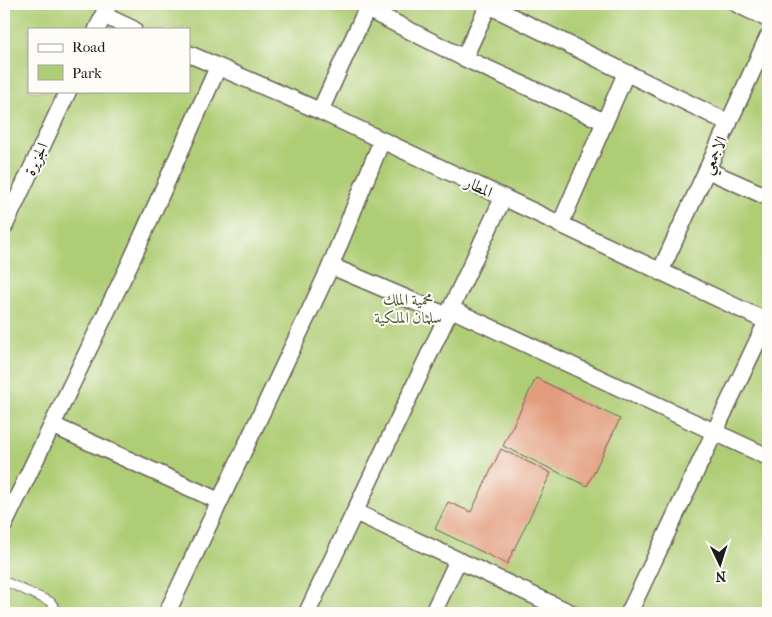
<svg xmlns="http://www.w3.org/2000/svg" width="772" height="617" font-family="'IM FELL French Canon',Amiri,serif">
  <style>
    .green { fill: #afcd74; stroke: #667448; fill-rule: evenodd }
    .building { fill: #e29b7c }
    .lines { fill: none; stroke-linecap: round; stroke-linejoin: round }
    .lane-casing { stroke: #686157; stroke-width: 10 }
    .street-casing { stroke: #686157; stroke-width: 19 }
    .lane { stroke: #fff; stroke-width: 8 }
    .street { stroke: #fff; stroke-width: 16 }
    .labels { text-anchor: middle; dominant-baseline: central; stroke-width: 4; stroke-linejoin: round; paint-order: stroke }
    .street-label { font-size: 16px; fill: #1c1c1c; stroke: #fdfcf7 }
    .park-label { font-size: 16px; fill: #4f5a3b; stroke: #fdfcf7 }
  </style>
  <rect width="100%" height="100%" fill="#fdfcf7"/>
  <filter id="ink" filterUnits="userSpaceOnUse"><feTurbulence type="fractalNoise" baseFrequency=".02" numOctaves="2"/><feDisplacementMap in="SourceGraphic" scale="10" xChannelSelector="R" yChannelSelector="G"/><feConvolveMatrix kernelMatrix="1 2 1 2 8 2 1 2 1" color-interpolation-filters="sRGB"/></filter>
  <filter id="wash" filterUnits="userSpaceOnUse"><feTurbulence type="fractalNoise" baseFrequency=".0096" numOctaves="4" result="noise"/><feDisplacementMap in="SourceGraphic" scale="20" xChannelSelector="R" yChannelSelector="G"/><feGaussianBlur stdDeviation="1.12" result="paint"/><feColorMatrix in="noise" values="0 0 0 0 0 0 0 0 0 0 0 0 0 0 0 0 0 1.4 0 .05"/><feComposite in="paint" operator="in"/></filter>
  <g filter="url(#wash)">
    <rect width="100%" height="100%" fill="#f4e0c5"/>
    <path class="green" d="M4,4H768V613H4ZM29,29H189V91H29Z"/>
    <g id="blocks">
      <path class="building" d="M536,378L620,419L587,486L503,446Z
        M501,449L551,473L507,564L435,529L448,502L471,512Z"/>
    </g>
  </g>
  <g filter="url(#ink)">
    <use href="#blocks" fill-opacity="0" stroke="#686157" stroke-width="1"/>
    <g class="lines">
      <defs>
        <path id="lane" d="M4,581L51,602L59,613"/>
        <path id="street" d="M737,4L768,19
          M488,5L729,123
          M367,9L464,58L605,122
          M103,15L133,29
          M97,29L109,4
          M189,54L320,111L768,322
          M464,58L489,4
          M320,111L369,4
          M707,170L768,197
          M560,225L626,73
          M4,227L68,91
          M331,266L448,316
          M660,272L768,37
          M451,309L768,457
          M52,425L219,501
          M355,512L571,613
          M4,525L132,259L218,67
          M167,613L328,272L382,140
          M307,613L503,198
          M433,613L458,560
          M629,613L767,321"/>
      </defs>
      <use href="#lane" class="lane-casing"/>
      <use href="#street" class="street-casing"/>
      <use href="#lane" class="lane"/>
      <use href="#street" class="street"/>
    </g>
  </g>
  <g class="labels">
    <g class="street-label">
      <text transform="translate(714 155) rotate(-65)">الاجمعي</text>
      <text transform="translate(36 159) rotate(-65)">الجزيرة</text>
      <text transform="translate(479 187) rotate(26)">المطار</text>
    </g>
    <g class="park-label">
      <text x="408" y="299">محمية الملك<tspan x="408" dy="18">سلمان الملكية</tspan></text>
    </g>
  </g>
  <rect width="772" height="617" fill="none" stroke="#fdfcf7" stroke-width="20"/>
  <rect x="28" y="28" width="162" height="65" fill="#fdfcf7" stroke="#a3a29f"/>
  <rect x="38" y="44" width="25" height="8" fill="#ffffff" stroke="#a3a29f"/>
  <text x="72" y="52" font-size="15" fill="#1c1c1c">Road</text>
  <rect x="38" y="65" width="25" height="15" fill="#afcd74" stroke="#a3a29f"/>
  <text x="72" y="78" font-size="15" fill="#1c1c1c">Park</text>
  <g transform="translate(720 564) rotate(176)" stroke="#fdfcf7" stroke-width="4" paint-order="stroke">
  <path d="M0-4L9 19L0 12L-9 19Z" fill="#1c1c1c"/>
  <text y="-8" font-size="14" font-weight="bold" text-anchor="middle" fill="#1c1c1c">N</text>
  </g>
</svg>
